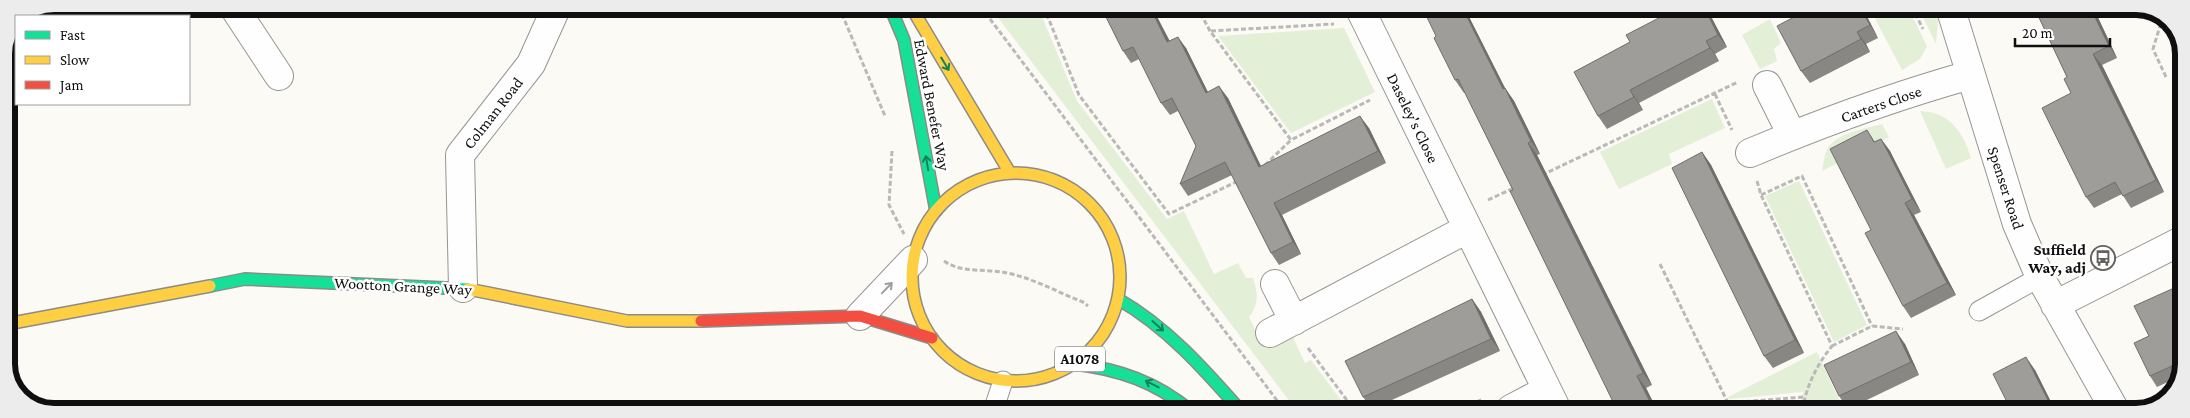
<svg xmlns="http://www.w3.org/2000/svg" width="2190" height="418" font-family="'Crimson Pro',serif">
  <style>
    .green { fill: #e4efd7 }
    .lines { fill: none; stroke-linecap: round; stroke-linejoin: round }
    .lane-casing { stroke: #959593; stroke-width: 21 }
    .street-casing { stroke: #959593; stroke-width: 30 }
    .fast-casing { stroke: #8c8b89; stroke-width: 14 }
    .slow-casing { stroke: #8c8b89; stroke-width: 14 }
    .jam-casing { stroke: #8c8b89; stroke-width: 14 }
    .path { stroke: #b9b9b8; stroke-width: 3; stroke-dasharray: 5 2.5; stroke-linecap: butt }
    .lane { stroke: #fefefe; stroke-width: 19 }
    .street { stroke: #fefefe; stroke-width: 28 }
    .fast { stroke: #16e098; stroke-width: 11 }
    .slow { stroke: #ffcf43; stroke-width: 11 }
    .jam { stroke: #f24e42; stroke-width: 11 }
    .wall { fill: #898784 }
    .shaded-wall { fill: #6f6e6c }
    .building { fill: #9f9d9a; stroke: #6f6e6c }
    .oneway { stroke: #13825a }
    .oneway2 { stroke: #9e9e9e }
    .labels { text-anchor: middle; dominant-baseline: central; stroke-width: 5; stroke-linejoin: round; paint-order: stroke }
    .shield { fill: #fff; stroke: #575757; stroke-width: 1 }
    .shield-label { font-size: 15px; font-weight: bold; fill: #0f0f0f }
    .street-label { font-size: 16px; fill: #0f0f0f; stroke: #fff }
    .poi-label { font-size: 16px; font-weight: bold; fill: #0f0f0f; stroke: #fff; text-anchor: end }
    .rim { fill: none; stroke: #0f0f0f; stroke-width: 6 }
  </style>
  <rect width="100%" height="100%" fill="#fbfaf5"/>
  <path class="green" d="M990,7H1038L1077,101L1167,219L1184,211L1214,274L1238,263L1246,278H1253C1258,293 1259,305 1249,317L1262,343L1289,329L1305,363L1311,360L1349,411H1297Z
    M1869,7H1908L1927,46L1920,59L1902,70Z
    M1918,7H1934L1938,20L1936,44Z
    M1770,19L1781,43L1774,49L1777,61L1760,69L1742,35Z
    M1344,28L1375,92L1291,133L1218,36Z
    M1712,99L1725,128L1669,154L1672,164L1619,189L1600,152Z
    M1920,111C1950,112 1963,132 1971,158L1946,169Z
    M1882,124L1889,137L1822,171C1823,165 1824,158 1826,152C1833,133 1865,129 1882,124Z
    M1799,181L1867,325L1834,342L1765,196Z
    M1817,352L1845,412H1728L1725,406L1801,400L1803,392L1729,399L1728,397Z"/>
  <g class="lines">
    <defs>
      <path id="lane" d="M1979,311L2040,277
        M993,411L1003,381"/>
      <path id="street" d="M233,6L279,76
        M1359,7L1558,412
        M1950,7L2017,224L2040,277L2116,412
        M35,16L55,6
        M1767,85L1792,135
        M1750,153C1821,123 1895,96 1970,75
        M1275,284L1294,321
        M463,288L460,155L531,64L557,6
        M2055,305L2183,240
        M860,316L913,260
        M1270,333L1467,229
        M1511,409L1547,390"/>
      <path id="fast" d="M890,7L904,40L936,211
        M210,286L245,279L468,289
        M1118,299C1167,327 1204,369 1241,411
        M1074,364C1119,369 1156,382 1191,411"/>
      <path id="slow" d="M911,7L1010,173
        M912 277a104 104 0 1 1 208 0a104 104 0 1 1-208 0Z
        M468,289L627,321H701
        M7,324L210,286"/>
      <path id="jam" d="M701,321L860,316L932,338"/>
    </defs>
    <use href="#lane" class="lane-casing"/>
    <use href="#street" class="street-casing"/>
    <use href="#fast" class="fast-casing"/>
    <use href="#slow" class="slow-casing"/>
    <use href="#jam" class="jam-casing"/>
    <path class="path" d="M839,7L885,116
      M981,7L1285,411
      M1044,7L1079,95L1169,214L1238,181
      M1197,7L1210,31L1291,140L1370,100
      M1912,7L1923,29
      M1047,12L1058,7
      M1211,31L1334,24
      M2166,77L2153,49L2160,26L2170,21
      M1715,94L1732,130
      M892,151L889,205L904,234
      M1265,165L1291,140
      M1542,175L1738,82
      M1757,181L1761,195L1832,346C1816,366 1806,387 1802,412
      M1761,195L1802,176L1872,326
      M1488,200L1516,187
      M944,261C963,274 985,268 1007,273C1033,278 1059,293 1083,302L1088,306
      M1660,264L1728,403L1804,397
      M1832,346L1872,326L1903,329
      M1308,348L1355,411
      M1456,411L1483,399"/>
    <use href="#lane" class="lane"/>
    <use href="#street" class="street"/>
    <use href="#fast" class="fast"/>
    <use href="#slow" class="slow"/>
    <use href="#jam" class="jam"/>
  </g>
  <path class="wall" d="M1101,7H1152L1169,41L1186,48L1208,92L1228,98L1261,166L1369,128L1386,163L1282,215L1301,254L1279,265L1271,253L1232,175L1188,196L1180,184L1196,146L1178,111L1170,115L1161,103L1139,59L1131,63L1123,51Z
    M1207,7H1220L1210,12Z
    M1464,7L1505,88L1514,101L1527,127L1540,154L1537,155L1652,385L1646,388L1658,412L1513,190L1465,92L1464,93L1455,80Z
    M1680,7H1706L1727,47L1715,54L1719,61L1639,103L1643,110L1607,129L1598,116L1630,42Z
    M1813,7H1862L1878,38L1866,44L1870,52L1810,83L1801,71Z
    M2034,7H2093L2117,58L2102,65L2164,192L2131,208L2122,194L2094,208L2086,197L2071,93L2067,77Z
    M1867,130L1875,142L1881,139L1890,151L1897,165L1921,212L1914,215L1956,295L1911,318L1903,306Z
    M1702,152L1711,165L1804,353L1773,368L1764,356Z
    M2183,284V373L2181,376L2157,387L2150,376L2149,336Z
    M1472,299L1481,312L1500,351L1372,409L1363,397Z
    M1905,344L1919,375L1848,409L1839,396Z
    M2035,370L2056,412H2012Z"/>
  <path class="shaded-wall" d="M1150,7H1152L1176,53L1167,42Z
    M1462,7H1464L1512,102L1503,89Z
    M1704,7H1706L1707,9L1727,47L1718,35Z
    M1860,7H1862L1878,38L1870,25Z
    M2090,7H2093L2117,58L2109,46Z
    M1857,32L1866,44L1870,52L1861,39Z
    M1178,37L1186,48L1214,105L1206,93Z
    M1706,41L1715,54L1719,61L1710,48Z
    M2093,54L2102,65L2164,192L2156,180Z
    M1219,86L1228,98L1267,179L1259,167Z
    M1505,88L1514,101L1540,154L1531,141Z
    M1630,90L1639,103L1643,110L1634,97Z
    M1360,116L1369,128L1386,163L1378,151Z
    M1881,139L1890,151L1897,165L1921,212L1912,199Z
    M1528,143L1537,155L1652,385L1643,373Z
    M1702,152L1711,165L1804,353L1795,340Z
    M1274,203L1282,215L1301,254L1293,242Z
    M1905,203L1914,215L1956,295L1947,283Z
    M1472,299L1481,312L1500,351L1491,339Z
    M1896,331L1905,344L1919,375L1911,362Z
    M2026,357L2035,370L2056,412H2055L2051,406Z
    M1637,376L1646,388L1658,412H1655Z"/>
  <path class="building" d="M1101,7H1150L1167,42L1178,37L1206,93L1219,86L1259,167L1360,116L1378,151L1274,203L1293,242L1271,253L1225,162L1180,184L1196,146L1172,98L1161,103L1133,47L1123,51Z
    M1422,7H1462L1503,89L1505,88L1518,115L1531,141L1528,143L1643,373L1637,376L1655,412H1618L1510,191L1513,190L1458,79L1455,80L1434,38L1436,36Z
    M1680,7H1704L1718,35L1706,41L1710,48L1630,90L1634,97L1598,116L1574,72L1630,42L1626,35Z
    M1813,7H1860L1870,25L1857,32L1861,39L1801,71L1777,26Z
    M2034,7H2090L2109,46L2093,54L2156,180L2123,196L2115,182L2086,197L2042,108L2071,93L2064,79L2067,77Z
    M1867,130L1874,142L1881,139L1888,152L1912,199L1905,203L1947,283L1903,306L1865,233L1871,230L1830,149Z
    M1702,152L1795,340L1764,356L1672,168Z
    M2183,284V361L2150,376L2134,343L2149,336L2134,306Z
    M1472,299L1491,339L1363,397L1345,361Z
    M1896,331L1911,362L1839,396L1824,365Z
    M2026,357L2051,406L2046,408L2047,412H2012L1993,374Z"/>
  <defs><path id="oneway-shaft" d="M-6 0H5M1.5-3L5.5 0L1.5 3" fill="none" stroke-width="1.6" stroke-linecap="round" stroke-linejoin="round" transform="scale(1.25)"/></defs>
  <g class="oneway">
    <use href="#oneway-shaft" transform="translate(945 64) rotate(59)"/>
    <use href="#oneway-shaft" transform="translate(927 163) rotate(-100)"/>
    <use href="#oneway-shaft" transform="translate(1158 326) rotate(42)"/>
    <use href="#oneway-shaft" transform="translate(1152 384) rotate(-153)"/>
  </g>
  <use class="oneway2" href="#oneway-shaft" transform="translate(887 288) rotate(-46)"/>
  <defs>
    <symbol id="bus-ring" viewBox="-11 -11 22 22"><circle r="9.5" fill="#fff" stroke="#626160" stroke-width="1.5"/><path d="M-5-6H5V4H4V6H2V4H-2V6H-4V4H-5ZM-3.5-4V0h7V-4ZM-3.5 1.2v1.5H-2V1.2ZM2 1.2v1.5H3.5V1.2Z" fill="#626160"/></symbol>
  </defs>
  <g fill-rule="evenodd">
    <use href="#bus-ring" x="2089" y="244" width="28" height="28"/>
  </g>
  <g class="labels">
    <rect class="shield" x="1055" y="346.5" width="50" height="25" rx="4"/>
    <g class="shield-label">
      <text x="1080" y="359">A1078</text>
    </g>
    <g class="street-label">
      <text transform="translate(1881 104) rotate(-19)">Carters Close</text>
      <text transform="translate(932 105) rotate(79)">Edward Benefer Way</text>
      <text transform="translate(493 113) rotate(-52)">Colman Road</text>
      <text transform="translate(1413 118) rotate(64)">Daseley's Close</text>
      <text transform="translate(2006 188) rotate(72)">Spenser Road</text>
      <text transform="translate(403 286) rotate(3)">Wootton Grange Way</text>
    </g>
    <g class="poi-label">
      <text x="2086" y="249">Suffield<tspan x="2086" dy="18">Way, adj</tspan></text>
    </g>
  </g>
  <path d="M0 0H2190V418H0ZM54 15H2136A39 39 0 0 1 2175 54V364A39 39 0 0 1 2136 403H54A39 39 0 0 1 15 364V54A39 39 0 0 1 54 15Z" fill="#ececec" fill-rule="evenodd"/>
  <path class="rim" d="M54 15H2136A39 39 0 0 1 2175 54V364A39 39 0 0 1 2136 403H54A39 39 0 0 1 15 364V54A39 39 0 0 1 54 15Z"/>
  <rect x="15" y="15" width="175" height="90" fill="#ffffff" stroke="#9f9f9f"/>
  <rect x="25" y="31" width="25" height="8" fill="#16e098" stroke="#9f9f9f"/>
  <text x="60" y="40" font-size="15" fill="#0f0f0f">Fast</text>
  <rect x="25" y="56" width="25" height="8" fill="#ffcf43" stroke="#9f9f9f"/>
  <text x="60" y="65" font-size="15" fill="#0f0f0f">Slow</text>
  <rect x="25" y="81" width="25" height="8" fill="#f24e42" stroke="#9f9f9f"/>
  <text x="60" y="90" font-size="15" fill="#0f0f0f">Jam</text>
  <path d="M2015 38v8h95v-8" fill="none" stroke="#0f0f0f" stroke-width="2.5"/>
  <text x="2022" y="38" font-size="15" fill="#0f0f0f" stroke="#ffffff" stroke-width="4" paint-order="stroke">20 m</text>
</svg>
